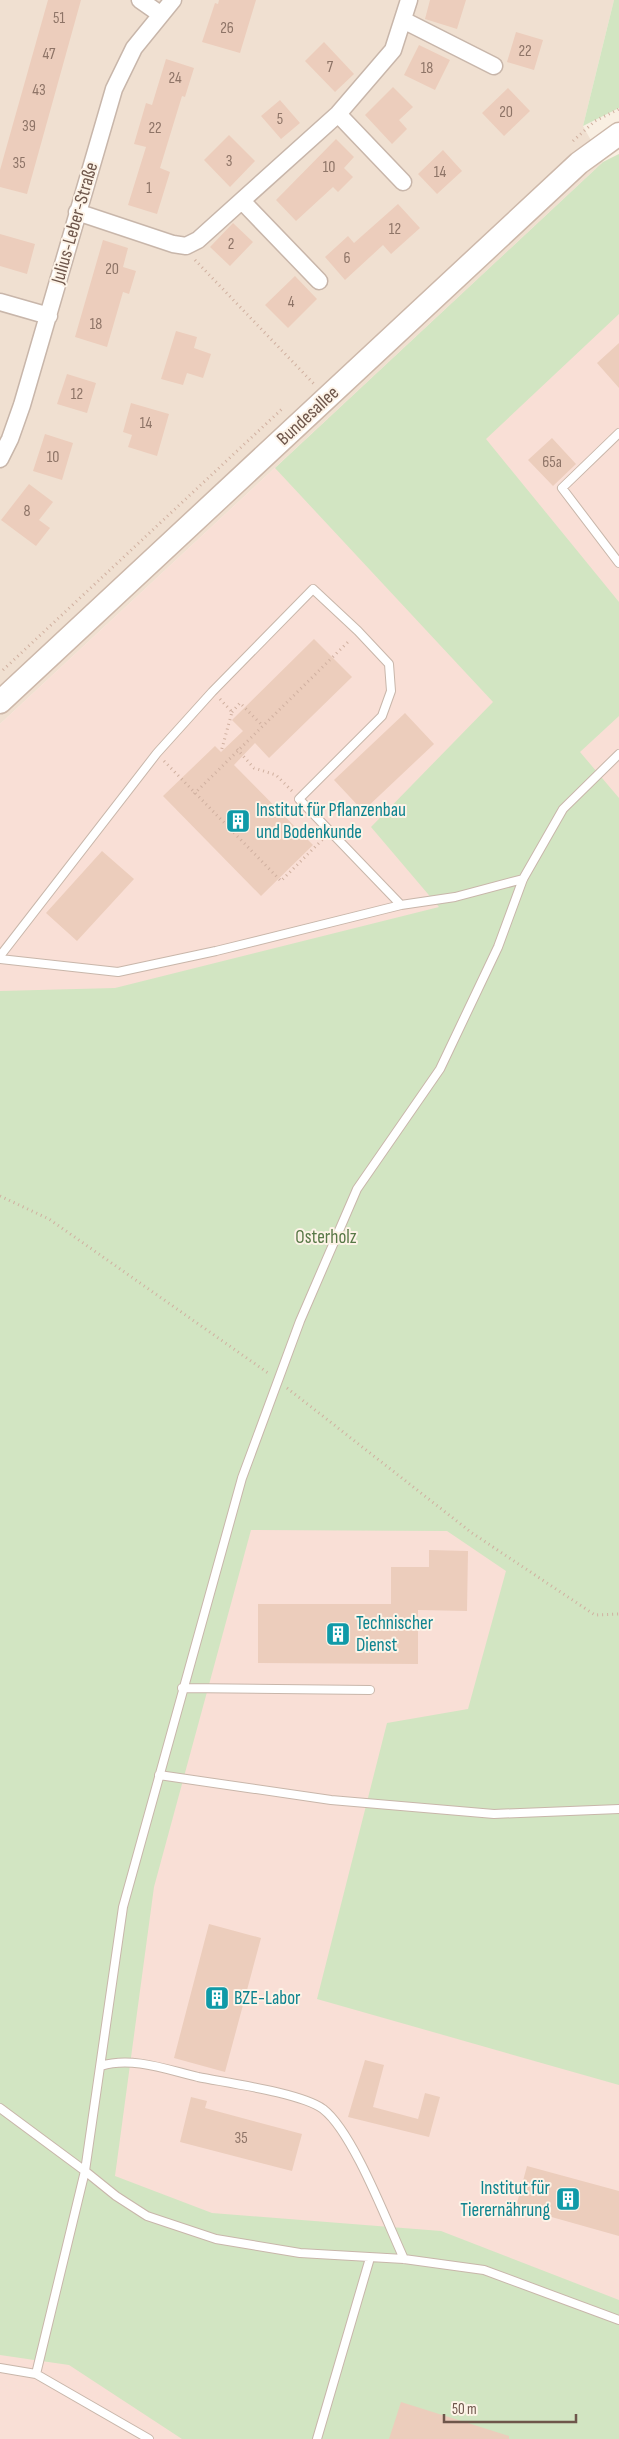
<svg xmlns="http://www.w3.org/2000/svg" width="619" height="2439" font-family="'Sofia Sans Condensed',sans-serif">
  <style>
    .residential { fill: #f0e0d1 }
    .commercial { fill: #f9dfd6 }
    .green { fill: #d2e5c2 }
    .building { fill: #eccdbc }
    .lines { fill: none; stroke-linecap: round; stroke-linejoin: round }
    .service-casing { stroke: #c8b6aa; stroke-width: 10 }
    .minor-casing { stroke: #c8b6aa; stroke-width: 19 }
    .secondary-casing { stroke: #cdb8aa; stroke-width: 25 }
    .path { stroke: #d0b0a0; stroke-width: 3; stroke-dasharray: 1 4; stroke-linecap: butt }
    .service { stroke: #fff; stroke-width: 8 }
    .minor { stroke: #fff; stroke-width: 16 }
    .secondary { stroke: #fff; stroke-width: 22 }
    .labels { text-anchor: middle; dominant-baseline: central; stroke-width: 4; stroke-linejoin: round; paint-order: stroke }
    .number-label { font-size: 16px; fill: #8e7467 }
    .street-label { font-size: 19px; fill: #6e564b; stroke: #fdf3e7 }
    .culture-label { font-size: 19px; fill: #0d838f; stroke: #fdf3e7; text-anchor: start }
    .park-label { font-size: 19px; fill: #587847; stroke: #fdf3e7 }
  </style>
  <rect width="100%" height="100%" fill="#f9efe2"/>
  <path class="residential" d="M0,0H614L583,126L603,162L0,724Z"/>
  <path class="commercial" d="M619,154V2439H0V724L603,162Z"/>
  <path class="green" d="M614,0H619V108L583,126Z
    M619,154V314L486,439L619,602V716L580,752L619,798V2085L317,1999L387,1723L468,1709L506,1571L447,1531L251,1530L154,1887L115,2176L212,2213L441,2231L619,2300V2439H182L69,2365L0,2355V991L115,988L439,907L371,827L493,702L275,468L603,162Z"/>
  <path class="building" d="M48,0H81L27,194L0,187V170Z
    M219,0H256L240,53L202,42L215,3L218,4Z
    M430,0H466L457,29L425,19Z
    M516,32L543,40L534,70L507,62Z
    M324,42L354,74L335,92L305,61Z
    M419,45L450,60L435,90L404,75Z
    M166,59L194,68L185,97L182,96L160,168L170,172L157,214L128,205L146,147L134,144L146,103L152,105Z
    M393,87L413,107L399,120L407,129L392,144L365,115Z
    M508,88L530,111L504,136L482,113Z
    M280,100L300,123L281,139L261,116Z
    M229,135L255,161L230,187L204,160Z
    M336,139L354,157L344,168L353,177L338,192L333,187L296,221L276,200Z
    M443,150L462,171L437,194L418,174Z
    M398,204L420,228L391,254L383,245L345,280L325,257L348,236L354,243Z
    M233,223L253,242L230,266L210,247Z
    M0,234L35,244L27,274L0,266Z
    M103,240L128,248L123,267L136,271L129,294L123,292L107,347L75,337Z
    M295,276L317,299L288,328L265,305Z
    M176,331L197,337L194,348L211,354L203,378L187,373L183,385L161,379Z
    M619,343V388L597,363Z
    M67,374L96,383L87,413L57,404Z
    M131,403L169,414L157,456L128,447L132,435L123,432Z
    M45,434L73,443L62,480L33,471Z
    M552,438L576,464L553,486L528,460Z
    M29,484L53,502L39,520L50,528L36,546L1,520Z
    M314,639L352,677L269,758L255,743L234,765L313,845L261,896L163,796L215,746L221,752L243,731L232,720Z
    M405,713L434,744L363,811L334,780Z
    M102,851L134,879L77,941L46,913Z
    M429,1550L468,1551L467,1611L418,1610V1664L258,1663V1604H391V1567H429Z
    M209,1924L261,1938L225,2072L174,2058Z
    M365,2060L384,2065L373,2107L418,2119L425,2093L440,2097L429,2137L348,2117Z
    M191,2097L207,2101L205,2108L302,2134L292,2171L180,2142Z
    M527,2166L619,2191V2236L516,2207Z
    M401,2402L509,2436V2439H389Z"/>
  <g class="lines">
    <defs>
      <path id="service" d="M619,433L562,488L619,563
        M0,956L157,753L212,692L313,589L358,631L389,664L391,691L382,716L299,799L401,905
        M0,959L118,972L216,951L401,905L455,897L523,879
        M182,1688L370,1690
        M159,1775L331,1800L494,1814L619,1809
        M101,2066C132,2056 168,2070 198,2077C228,2083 301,2093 323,2109C353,2132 387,2222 404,2259
        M0,2108L85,2171L123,1907L242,1478L300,1321L357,1189L440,1069L498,947L523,879L563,809L619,754
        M0,2368L36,2374L85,2171L116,2196L147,2216L216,2239L300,2253L404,2259L484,2270L619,2320
        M36,2374L149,2439
        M317,2439L370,2258"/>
      <path id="minor" d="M140,0L160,14
        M403,20L494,66
        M338,114L403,182
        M242,201L319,281
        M77,212L173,244L186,246L198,240L338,114L393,50L409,0
        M0,302L49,316
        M0,459L10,439L22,405L114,89L134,48L173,0"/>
      <path id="secondary" d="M0,702L579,163L619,134"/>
    </defs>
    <use href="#service" class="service-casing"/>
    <use href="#minor" class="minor-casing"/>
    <use href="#secondary" class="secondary-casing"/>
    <path class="path" d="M573,141L595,121L619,109
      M195,260L314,384
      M3,670L283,408
      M220,699L232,712L221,752
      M232,712L240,703L262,725
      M237,749L254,768L276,775L292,791
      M164,761L281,881L323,839
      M194,794L350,640
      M0,1196L49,1219L268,1373
      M287,1388L472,1533L595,1615L619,1614"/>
    <use href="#service" class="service"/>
    <use href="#minor" class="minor"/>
    <use href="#secondary" class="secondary"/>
  </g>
  <defs>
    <symbol id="building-square" viewBox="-11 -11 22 22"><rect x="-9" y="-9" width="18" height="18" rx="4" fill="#0f9aa8" stroke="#fdf3e7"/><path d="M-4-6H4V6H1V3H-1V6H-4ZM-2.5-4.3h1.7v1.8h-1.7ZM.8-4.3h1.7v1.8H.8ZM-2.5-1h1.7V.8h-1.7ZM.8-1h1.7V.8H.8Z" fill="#fff"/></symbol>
  </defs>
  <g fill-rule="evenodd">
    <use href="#building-square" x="224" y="807" width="28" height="28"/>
    <use href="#building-square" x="324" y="1620" width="28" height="28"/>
    <use href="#building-square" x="203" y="1984" width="28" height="28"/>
    <use href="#building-square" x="554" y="2185" width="28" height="28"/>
  </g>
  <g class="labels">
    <g class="number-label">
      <text x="59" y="18">51</text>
      <text x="227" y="28">26</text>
      <text x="525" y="51">22</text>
      <text x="49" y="54">47</text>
      <text x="330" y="67">7</text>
      <text x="427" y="68">18</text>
      <text x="175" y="78">24</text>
      <text x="39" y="90">43</text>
      <text x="506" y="112">20</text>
      <text x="280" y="119">5</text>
      <text x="29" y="126">39</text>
      <text x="155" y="128">22</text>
      <text x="229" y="161">3</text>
      <text x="19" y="163">35</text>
      <text x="329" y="167">10</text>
      <text x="440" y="172">14</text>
      <text x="149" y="188">1</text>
      <text x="395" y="229">12</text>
      <text x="231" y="244">2</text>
      <text x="347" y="258">6</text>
      <text x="112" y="269">20</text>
      <text x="291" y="302">4</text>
      <text x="96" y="324">18</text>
      <text x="77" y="394">12</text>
      <text x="146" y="423">14</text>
      <text x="53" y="457">10</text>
      <text x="552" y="462">65a</text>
      <text x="27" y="511">8</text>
      <text x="241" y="2138">35</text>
    </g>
    <g class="street-label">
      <text transform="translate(75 223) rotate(-74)">Julius-Leber-Straße</text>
      <text transform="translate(308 416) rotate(-43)">Bundesallee</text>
    </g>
    <g class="culture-label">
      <text x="256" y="810">Institut für Pflanzenbau<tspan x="256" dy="22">und Bodenkunde</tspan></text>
      <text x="356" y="1623">Technischer<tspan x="356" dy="22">Dienst</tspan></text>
      <text x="234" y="1998">BZE-Labor</text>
      <text x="550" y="2188" text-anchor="end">Institut für<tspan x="550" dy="22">Tierernährung</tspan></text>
    </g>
    <g class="park-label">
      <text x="326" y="1237">Osterholz</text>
    </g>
  </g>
  <path d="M444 2414v8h132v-8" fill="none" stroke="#6e564b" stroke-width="2.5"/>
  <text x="452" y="2414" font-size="15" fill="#6e564b" stroke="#fdf3e7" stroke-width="4" paint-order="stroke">50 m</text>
</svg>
